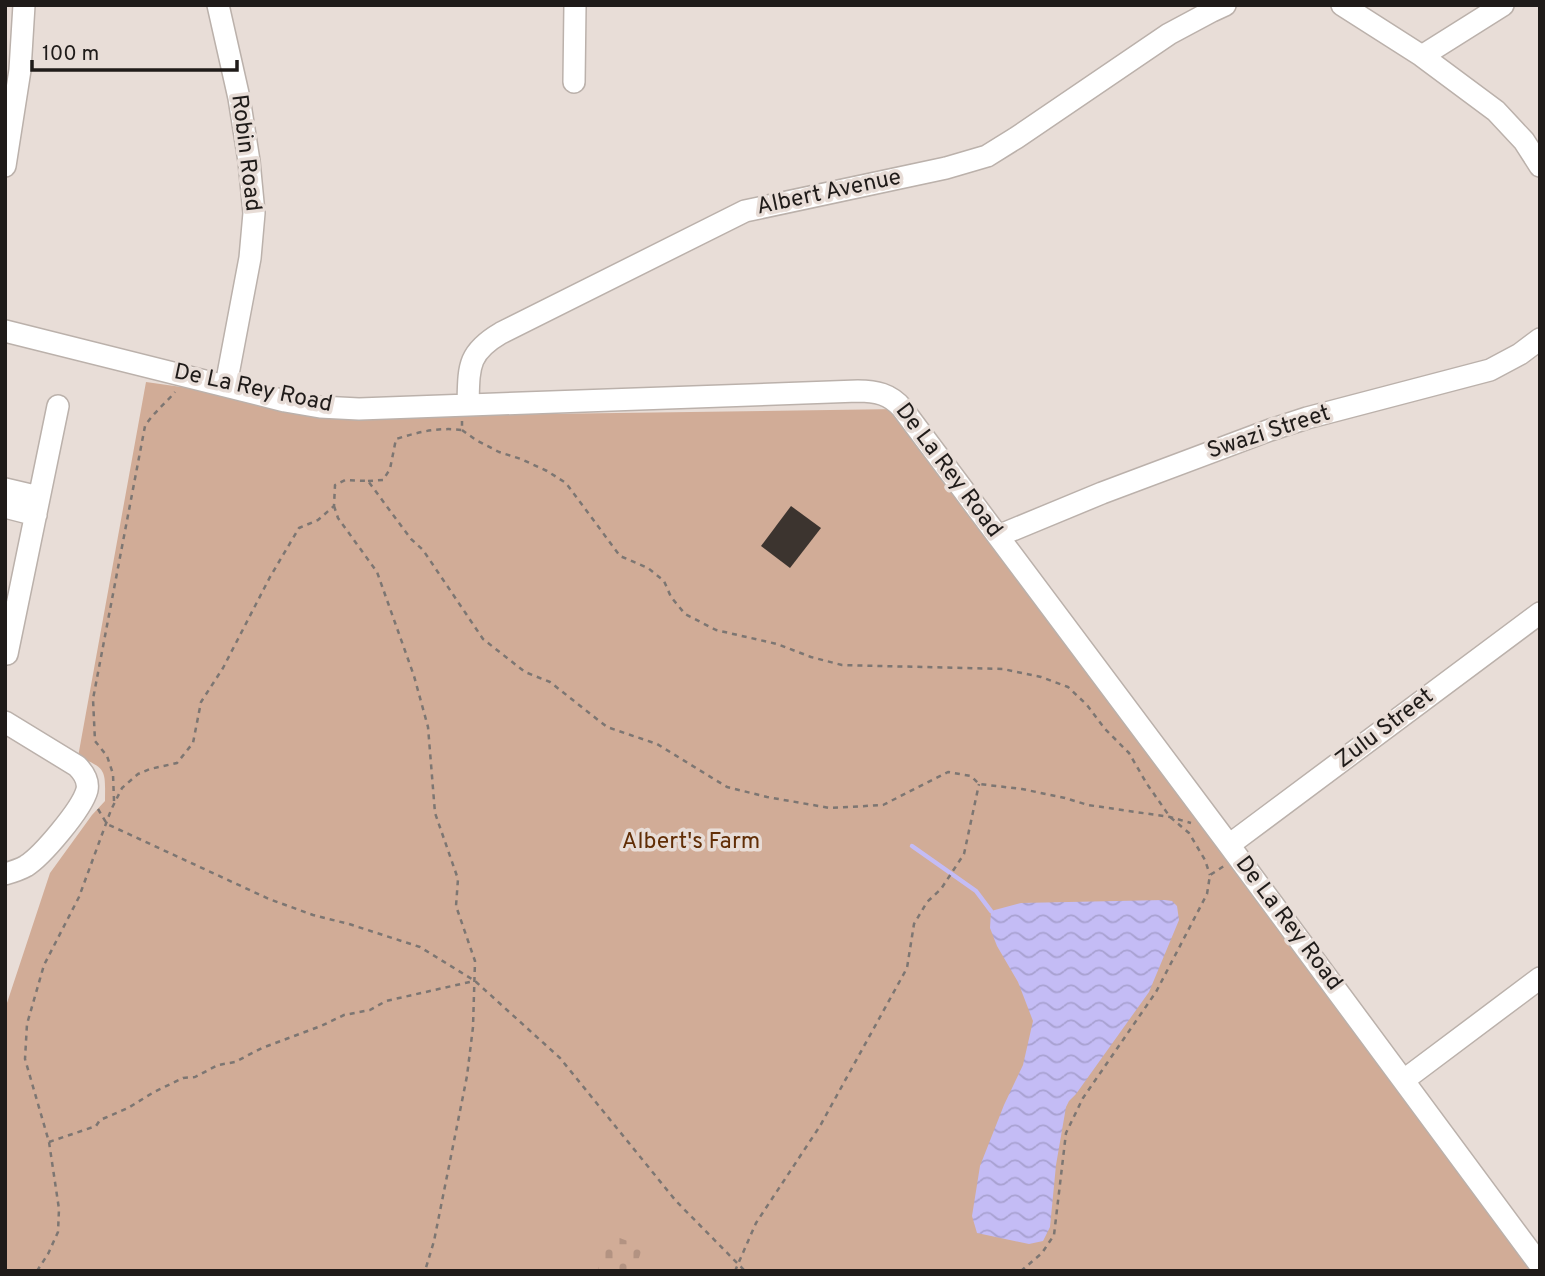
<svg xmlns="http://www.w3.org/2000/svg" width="1545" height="1276" font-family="Overpass,sans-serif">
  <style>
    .green { fill: #d1ac97 }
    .cemetery { fill: url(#cemetery-stones) }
    .water { fill: url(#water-waves) }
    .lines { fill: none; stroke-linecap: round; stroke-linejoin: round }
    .stream { stroke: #c4bcf5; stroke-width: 4.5 }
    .building { fill: #3c342f }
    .minor-casing { stroke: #bbb1ab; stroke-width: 24 }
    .path { stroke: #7d7672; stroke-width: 2.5; stroke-dasharray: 5 5; stroke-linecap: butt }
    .minor { stroke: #fff; stroke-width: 21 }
    .labels { text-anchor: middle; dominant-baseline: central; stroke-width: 7; stroke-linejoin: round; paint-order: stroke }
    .street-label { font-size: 23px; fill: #1f1b19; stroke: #e8ddd7 }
    .park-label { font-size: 23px; fill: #612e06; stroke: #e8ddd7 }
  </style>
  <defs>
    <pattern id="cemetery-stones" width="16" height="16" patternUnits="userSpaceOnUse" patternTransform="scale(1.75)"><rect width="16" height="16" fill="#d1ac97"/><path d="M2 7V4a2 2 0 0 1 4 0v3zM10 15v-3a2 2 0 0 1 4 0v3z" fill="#b39382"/></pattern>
    <pattern id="water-waves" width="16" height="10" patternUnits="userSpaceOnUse" patternTransform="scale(1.75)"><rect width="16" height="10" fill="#c4bcf5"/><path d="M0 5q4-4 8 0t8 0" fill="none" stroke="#a8a1d1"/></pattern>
  </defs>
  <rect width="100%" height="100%" fill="#e8ddd7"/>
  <path class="green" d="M146,382L238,395L331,417L898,409L1539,1271H5V1009L50,873L92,815L105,801C105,772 108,768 78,757Z"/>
  <path class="cemetery" d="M612,1235L643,1247L634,1271H597Z"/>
  <path class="water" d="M1164,900L1172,901L1177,906L1179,920L1149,992L1076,1094L1069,1101L1066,1107L1056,1165L1050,1227L1043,1241L1029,1244L977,1233L972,1216L980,1166L1004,1105L1023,1065L1033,1021L1018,982L997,946L990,928L991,911L1021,903Z"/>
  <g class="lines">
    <path class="stream" d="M912,846L976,891L991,911"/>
  </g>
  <path class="building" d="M791,506L821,528L790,568L761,546Z"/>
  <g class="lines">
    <defs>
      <path id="minor" d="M218,5L239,98L249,161L254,213L250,258L226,385
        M1342,5L1422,56L1503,5
        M1422,56L1496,111L1524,141L1540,166
        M574,82L575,5
        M5,166L20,70L24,5
        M5,331L285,401L320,407L359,409L858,391C876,391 890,394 902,408L1229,845L1540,1265
        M468,405C469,367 467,353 501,333L745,211L946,168L987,156L1016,138L1169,34L1212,11L1225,5
        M5,489L39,497
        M5,507L36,515
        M998,536L1102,493L1270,430L1307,418L1490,370L1520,354L1540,339
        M7,654L58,406
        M5,722L77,766C83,772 89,780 87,790C82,809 42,856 26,866C19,870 12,872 5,874
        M1229,845L1540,613
        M1404,1080L1540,978"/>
    </defs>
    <use href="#minor" class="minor-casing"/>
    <path class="path" d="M462,430L476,440L499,452L521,459L547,471L566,483L620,556L648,568L664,581L671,597L685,614L716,630L777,644L811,657L842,665L1003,669L1041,677L1068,687L1087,705L1105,729L1129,753L1147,784L1170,817L1189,833L1205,860L1210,875
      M368,481L383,480L390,469L396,439C418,432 439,427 462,430V421
      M334,506L338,518L377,572L414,676L428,727L435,813L458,879L456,906L475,961L473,1027L467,1076L434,1241L425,1271
      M114,801L113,774L107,756L95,741L93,699L145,426C153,413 165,404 175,392
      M98,809L107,824L269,899L313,915L349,924L420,947L475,981L560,1058L676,1201L745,1271
      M49,1142L96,1126L100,1120L128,1108L154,1092L183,1078L195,1077L218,1065L235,1062L262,1048L321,1026L344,1015L370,1010L386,1001L474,981
      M37,1271L48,1254L58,1232L59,1209L49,1142L25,1059L27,1024L44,965L79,897L111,810L122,788L138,774L150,769L177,763L193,743L201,702L223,668L270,577L299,528L318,520L334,506L335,485L345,480L368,481L411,539L423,550L483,639L525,672L550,682L607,727L657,744L727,787L767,797L830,808L883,805L948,772L971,776L979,784L1022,789L1065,798L1088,805L1170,817L1191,823
      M735,1271L756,1223L820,1126L907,968L914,924L927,902L941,889L964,854L979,784
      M1021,1271L1042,1253L1054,1235L1066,1133L1083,1098L1156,992L1207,894L1210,875L1224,866"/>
    <use href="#minor" class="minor"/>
  </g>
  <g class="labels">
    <g class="street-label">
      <text transform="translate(245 153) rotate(83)">Robin Road</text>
      <text transform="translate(829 193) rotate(-12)">Albert Avenue</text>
      <text transform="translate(253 389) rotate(12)">De La Rey Road</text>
      <text transform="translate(1269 433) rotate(-18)">Swazi Street</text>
      <text transform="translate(948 471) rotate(53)">De La Rey Road</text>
      <text transform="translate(1385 729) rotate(-37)">Zulu Street</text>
      <text transform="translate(1288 924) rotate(53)">De La Rey Road</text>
    </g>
    <g class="park-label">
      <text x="691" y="842">Albert's Farm</text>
    </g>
  </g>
  <rect width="1545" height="1276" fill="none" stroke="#1f1b19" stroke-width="14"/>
  <path d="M32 60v10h205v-10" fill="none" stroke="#1f1b19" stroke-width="3.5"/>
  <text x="42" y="60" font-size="21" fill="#1f1b19" stroke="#e8ddd7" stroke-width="5" paint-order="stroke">100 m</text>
</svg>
